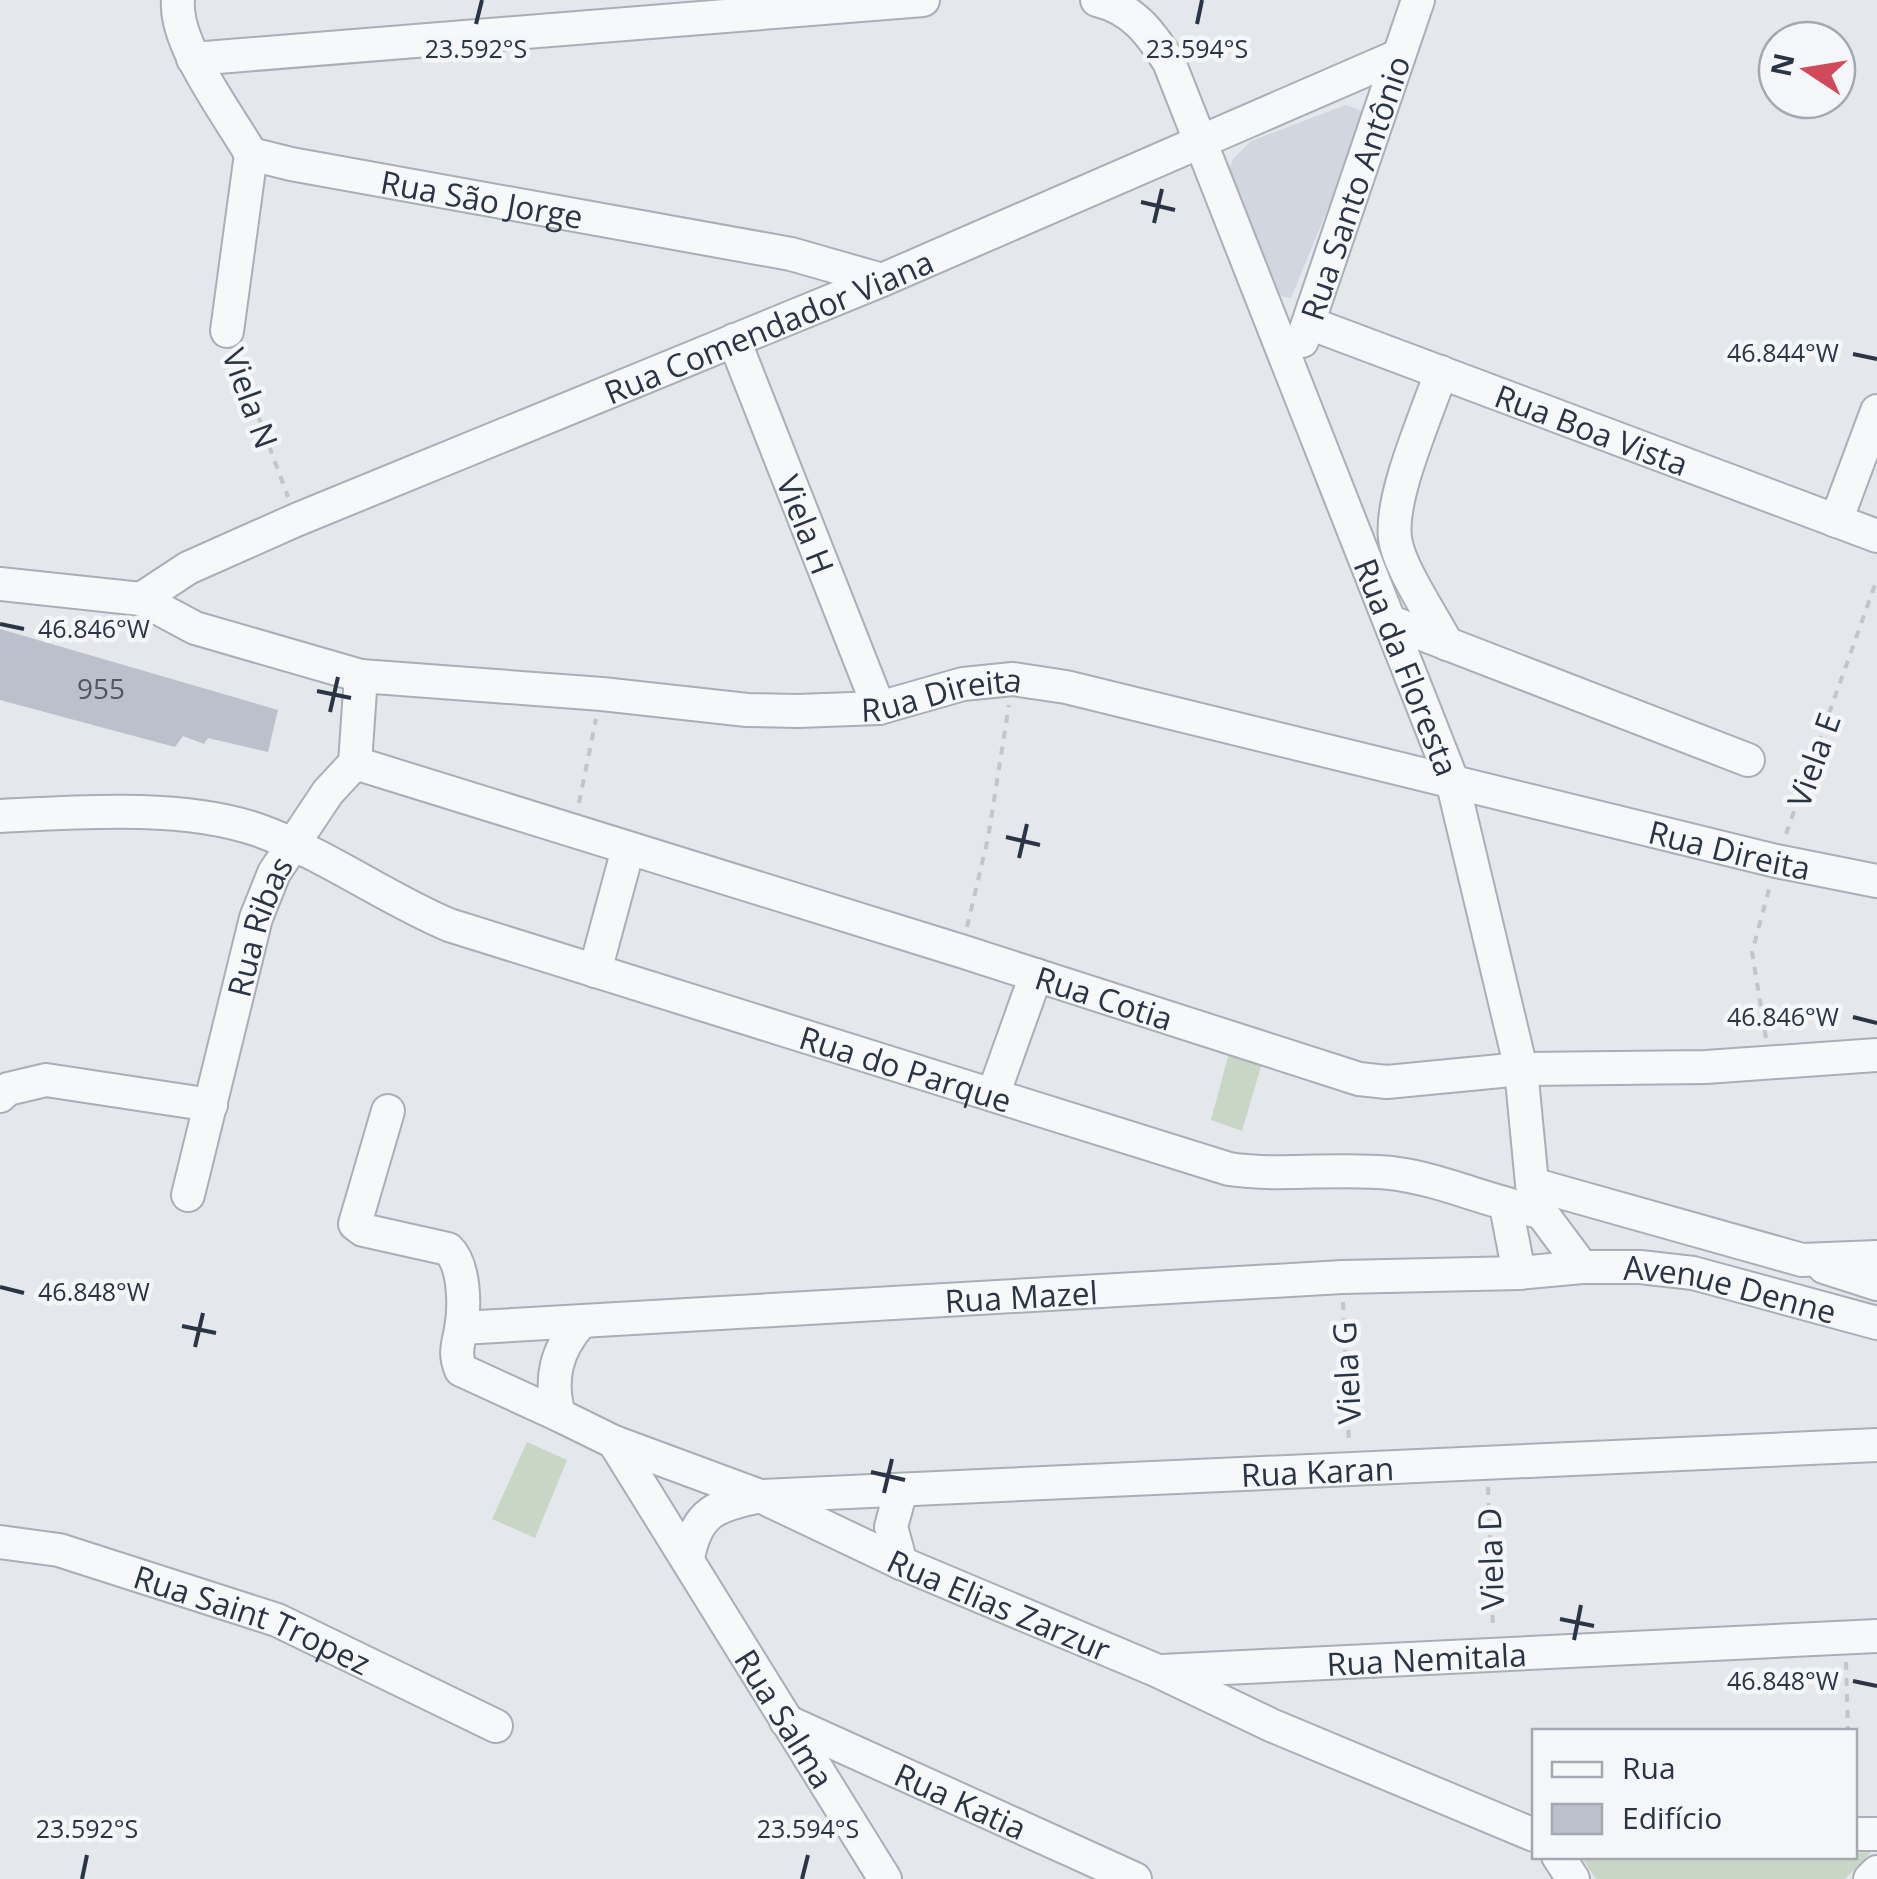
<svg xmlns="http://www.w3.org/2000/svg" width="1877" height="1879" font-family="'Open Sans',sans-serif">
  <style>
    .built { fill: #d2d6de }
    .green { fill: #c9d6c5 }
    .building { fill: #bbc0ca }
    .lines { fill: none; stroke-linecap: round; stroke-linejoin: round }
    .minor-casing { stroke: #a9aeb7; stroke-width: 36 }
    .path { stroke: #c2c5cb; stroke-width: 4; stroke-dasharray: 8 8; stroke-linecap: butt }
    .minor { stroke: #f7f8fa; stroke-width: 32 }
    .ticks { fill: none; stroke: #2b3445; stroke-width: 4 }
    .labels { text-anchor: middle; dominant-baseline: central; stroke-width: 9; stroke-linejoin: round; paint-order: stroke }
    .number-label { font-size: 28px; fill: #4f5766 }
    .street-label { font-size: 32px; fill: #2b3445; stroke: #f4f6f9 }
    .ticks-label { font-size: 25px; text-anchor: middle; fill: #2b3445; stroke: #f4f6f9; stroke-width: 9; stroke-linejoin: round; paint-order: stroke }
  </style>
  <rect width="100%" height="100%" fill="#e4e7ec"/>
  <path class="built" d="M1346,105L1362,111L1363,123L1291,298L1270,294L1225,180L1233,159L1251,141Z"/>
  <path class="green" d="M1229,1053L1262,1063L1242,1131L1211,1120Z
    M527,1442L567,1460L535,1538L492,1519Z
    M1871,1852L1845,1879H1596L1583,1860L1854,1856L1855,1853Z"/>
  <path class="building" d="M0,629L278,710L268,752L208,738L204,744L183,736L175,747L0,700Z"/>
  <g class="lines">
    <defs>
      <g id="minor">
        <path id="s1" d="M178,0C174,44 228,114 251,154L291,164L791,254L882,280"/>
        <path id="s2" d="M1097,0C1133,9 1150,32 1169,62L1452,780L1521,1069L1532,1184L1541,1212L1582,1267"/>
        <path d="M193,59L923,0"/>
        <path id="s3" d="M1309,323L1877,536"/>
        <path d="M227,331L251,154"/>
        <path id="s4" d="M734,340L879,708"/>
        <path id="s5" d="M1302,341L1418,0"/>
        <path d="M1441,372C1427,415 1390,495 1395,538C1398,566 1433,617 1447,644"/>
        <path d="M1836,521L1877,411"/>
        <path id="s6" d="M0,584L141,599L195,628L361,676L602,694L747,710L798,711L879,708L963,684L1013,679L1066,687L1776,861L1877,881"/>
        <path id="s7" d="M141,599L188,568L296,520L882,280L1398,56"/>
        <path d="M1391,622L1748,760"/>
        <path id="s8" d="M355,763L961,951L1359,1079L1387,1082L1521,1069L1706,1067L1877,1055"/>
        <path id="s9" d="M0,816C79,812 183,804 258,830C326,854 383,897 449,925L1229,1169C1284,1177 1337,1167 1391,1173C1442,1179 1490,1203 1541,1212"/>
        <path d="M595,971L628,849"/>
        <path d="M993,1095L1036,975"/>
        <path d="M0,1096L8,1089L46,1080L211,1105"/>
        <path d="M388,1111L355,1224L363,1230L448,1249C465,1265 465,1307 461,1329C458,1346 454,1353 461,1370L559,1415"/>
        <path d="M1532,1184L1802,1260L1877,1257"/>
        <path id="s10" d="M188,1195L256,918L274,873L328,792L355,763L361,676"/>
        <path d="M1506,1206L1519,1273"/>
        <path d="M1824,1267L1877,1284"/>
        <path id="s11" d="M581,1322C556,1350 549,1379 559,1415L614,1442L760,1496L901,1563L1158,1671L1271,1725L1534,1835"/>
        <path id="s12" d="M462,1328L1342,1277L1519,1273L1582,1267H1640L1693,1273L1877,1323"/>
        <path id="s13" d="M614,1442L885,1879"/>
        <path id="s14" d="M0,1542L59,1550L277,1620L496,1726"/>
        <path id="s15" d="M688,1558C697,1510 717,1506 760,1496L1877,1445"/>
        <path d="M901,1563L891,1527L901,1490"/>
        <path id="s16" d="M1162,1671L1877,1636"/>
        <path id="s17" d="M786,1721L1135,1879"/>
        <path d="M1854,1834H1877"/>
        <path d="M1558,1856L1573,1879"/>
        <path d="M1870,1879L1877,1872"/>
      </g>
    </defs>
    <use href="#minor" class="minor-casing"/>
    <path class="path" d="M236,356L288,497
      M579,803L596,719
      M1786,834L1877,579
      M967,927L988,838L1009,705
      M1766,1038L1752,952L1770,886
      M1343,1302L1349,1443
      M1488,1487L1493,1628
      M1846,1662L1848,1732"/>
    <use href="#minor" class="minor"/>
  </g>
  <path class="ticks" d="M476,24L482,0M1197,24L1202,0M1141,202L1175,210M1154,223L1162,189M1853,354L1877,359M0,624L24,629M317,691L351,698M330,712L338,677M1006,837L1040,845M1019,858L1027,824M1853,1017L1877,1023M0,1287L24,1293M182,1326L216,1333M195,1347L203,1313M871,1472L905,1480M884,1493L892,1459M1560,1619L1594,1626M1574,1640L1581,1605M1853,1681L1877,1686M82,1879L87,1855M802,1879L808,1855"/>
  <g class="labels">
    <g class="number-label">
      <text x="101" y="688">955</text>
    </g>
    <g class="street-label">
      <text stroke="none"><textPath href="#s5" startOffset="162">Rua Santo Antônio</textPath></text>
      <text stroke="none"><textPath href="#s1" startOffset="408">Rua São Jorge</textPath></text>
      <text stroke="none"><textPath href="#s7" startOffset="685">Rua Comendador Viana</textPath></text>
      <text transform="translate(251 398) rotate(70)">Viela N</text>
      <text stroke="none"><textPath href="#s3" startOffset="302">Rua Boa Vista</textPath></text>
      <text stroke="none"><textPath href="#s4" startOffset="198">Viela H</textPath></text>
      <text stroke="none"><textPath href="#s2" startOffset="748">Rua da Floresta</textPath></text>
      <text stroke="none"><textPath href="#s6" startOffset="960">Rua Direita</textPath></text>
      <text transform="translate(1813 760) rotate(-70)">Viela E</text>
      <text stroke="none"><textPath href="#s6" startOffset="1770">Rua Direita</textPath></text>
      <text stroke="none"><textPath href="#s10" startOffset="278">Rua Ribas</textPath></text>
      <text stroke="none"><textPath href="#s8" startOffset="785">Rua Cotia</textPath></text>
      <text stroke="none"><textPath href="#s9" startOffset="952">Rua do Parque</textPath></text>
      <text stroke="none"><textPath href="#s12" startOffset="1272">Avenue Denne</textPath></text>
      <text stroke="none"><textPath href="#s12" startOffset="560">Rua Mazel</textPath></text>
      <text transform="translate(1346 1373) rotate(-93)">Viela G</text>
      <text stroke="none"><textPath href="#s15" startOffset="662">Rua Karan</textPath></text>
      <text transform="translate(1490 1559) rotate(-92)">Viela D</text>
      <text stroke="none"><textPath href="#s11" startOffset="580">Rua Elias Zarzur</textPath></text>
      <text stroke="none"><textPath href="#s14" startOffset="265">Rua Saint Tropez</textPath></text>
      <text stroke="none"><textPath href="#s16" startOffset="265">Rua Nemitala</textPath></text>
      <text stroke="none"><textPath href="#s13" startOffset="325">Rua Salma</textPath></text>
      <text stroke="none"><textPath href="#s17" startOffset="192">Rua Katia</textPath></text>
    </g>
  </g>
  <g class="ticks-label">
    <text x="476" y="58">23.592°S</text>
    <text x="1197" y="58">23.594°S</text>
    <text x="1783" y="362">46.844°W</text>
    <text x="94" y="638">46.846°W</text>
    <text x="1783" y="1026">46.846°W</text>
    <text x="94" y="1301">46.848°W</text>
    <text x="1783" y="1690">46.848°W</text>
    <text x="87" y="1838">23.592°S</text>
    <text x="808" y="1838">23.594°S</text>
  </g>
  <rect x="1532" y="1729" width="325" height="130" fill="#f4f6f9" stroke="#a4a8b1" stroke-width="2.5"/>
  <rect x="1552" y="1762" width="50" height="15" fill="#f7f8fa" stroke="#a4a8b1" stroke-width="2.5"/>
  <text x="1622" y="1779" font-size="30" fill="#2b3445">Rua</text>
  <rect x="1552" y="1804" width="50" height="30" fill="#bbc0ca" stroke="#a4a8b1" stroke-width="2.5"/>
  <text x="1622" y="1829" font-size="30" fill="#2b3445">Edifício</text>
  <g transform="translate(1807 70) rotate(282)"><circle r="48" fill="#f4f6f9" stroke="#a4a8b1" stroke-width="2.5"/>
  <path d="M0-8L18 38L0 25L-18 38Z" fill="#d1495b"/>
  <text y="-15" font-size="28" font-weight="bold" text-anchor="middle" fill="#2b3445">N</text>
  </g>
</svg>
